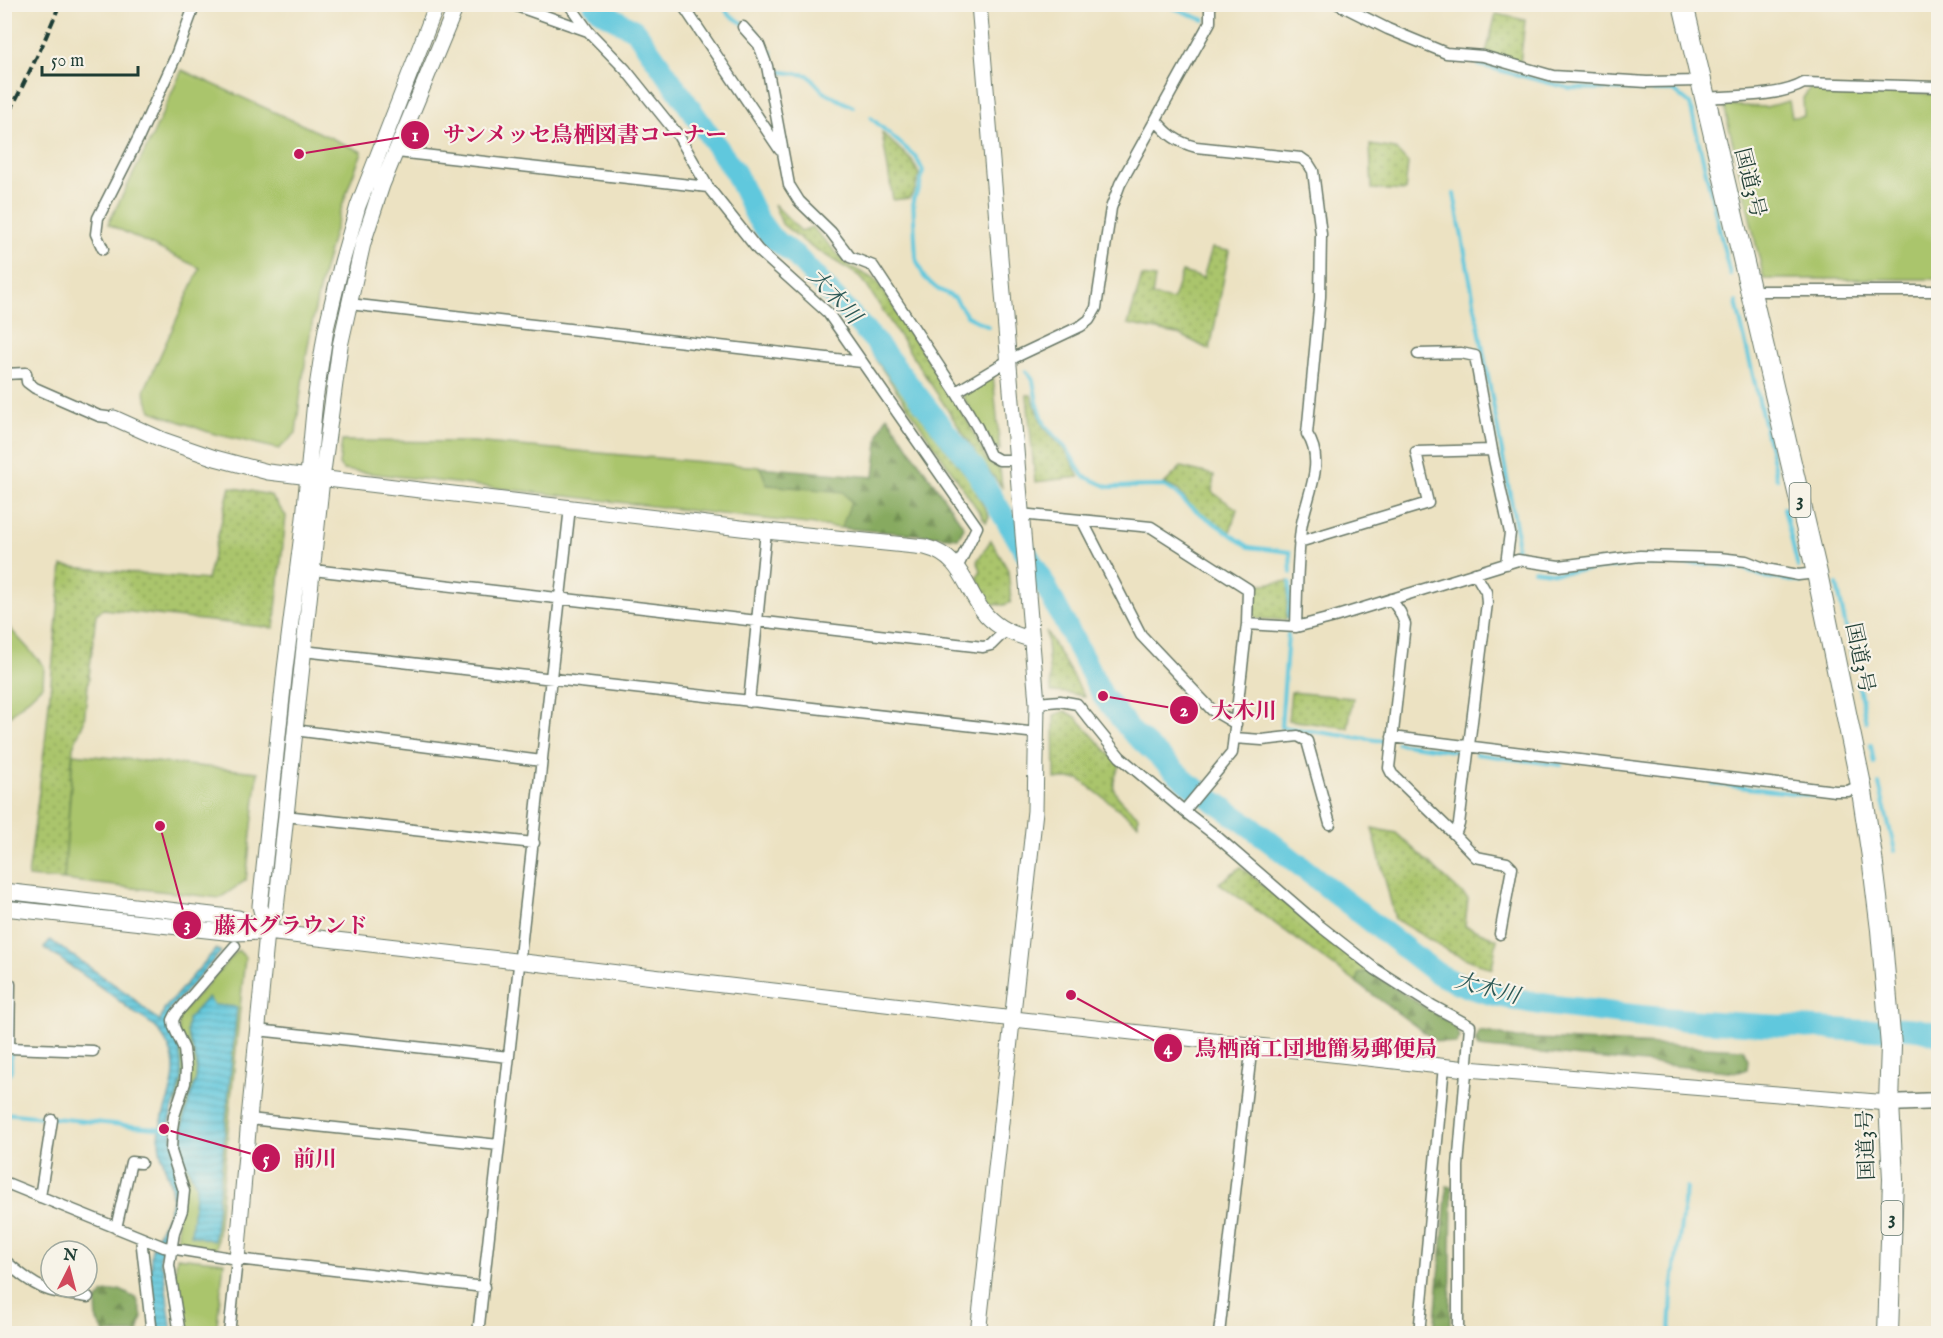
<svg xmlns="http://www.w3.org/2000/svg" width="1943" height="1338" font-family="'IM FELL English','Noto Serif JP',serif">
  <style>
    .grass { fill: url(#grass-dots); stroke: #648150; stroke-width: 1.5 }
    .forest { fill: url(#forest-firs); stroke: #53744a; stroke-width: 1.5 }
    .park { fill: #aac56c; stroke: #648150; stroke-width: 1.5 }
    .water { fill: url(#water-rules); stroke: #408288; stroke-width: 1.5 }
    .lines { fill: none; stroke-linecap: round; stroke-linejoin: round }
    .stream { stroke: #61c8dd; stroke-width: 4 }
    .river { stroke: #61c8dd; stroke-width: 22 }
    .street-casing { stroke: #677766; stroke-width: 13 }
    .secondary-casing { stroke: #677766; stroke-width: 17 }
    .primary-casing { stroke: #677766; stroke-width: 19 }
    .highway-casing { stroke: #677766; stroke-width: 22 }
    .street { stroke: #fff; stroke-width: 10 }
    .secondary { stroke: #fff; stroke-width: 15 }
    .primary { stroke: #fff; stroke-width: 16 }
    .highway { stroke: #fff; stroke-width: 20 }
    .rail { stroke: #1f3d34; stroke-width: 4; stroke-dasharray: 9 4.5; stroke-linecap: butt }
    .labels { text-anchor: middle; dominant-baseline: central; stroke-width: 4.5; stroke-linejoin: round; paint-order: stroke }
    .shield { fill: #f7f3e8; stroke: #60746a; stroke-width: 1.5 }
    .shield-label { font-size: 20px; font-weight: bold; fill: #1f3d34 }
    .street-label { font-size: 21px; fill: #1f3d34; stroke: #f7f3e8 }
    .water-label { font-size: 22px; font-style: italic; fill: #2c5956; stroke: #f7f3e8 }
    .leader { fill: none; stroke: #c2185b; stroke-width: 2 }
    .callout-dot { fill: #c2185b; stroke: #f7f3e8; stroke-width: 2 }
    .mark-label { font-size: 18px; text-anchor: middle; font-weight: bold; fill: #fff }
    .callout-label { font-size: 22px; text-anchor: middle; font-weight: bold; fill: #c2185b; stroke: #f7f3e8; stroke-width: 4.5; stroke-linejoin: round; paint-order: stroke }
  </style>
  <defs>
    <pattern id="grass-dots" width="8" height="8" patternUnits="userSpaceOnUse" patternTransform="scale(1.5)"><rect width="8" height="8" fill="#aac56c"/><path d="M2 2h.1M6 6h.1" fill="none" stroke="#8aa15a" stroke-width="1.8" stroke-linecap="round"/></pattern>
    <pattern id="forest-firs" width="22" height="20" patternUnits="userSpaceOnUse" patternTransform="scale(1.5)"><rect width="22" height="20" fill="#87aa60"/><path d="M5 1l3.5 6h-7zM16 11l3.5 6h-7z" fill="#6e8c50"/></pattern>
    <pattern id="water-rules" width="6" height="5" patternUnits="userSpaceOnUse" patternTransform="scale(1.5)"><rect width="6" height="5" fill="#61c8dd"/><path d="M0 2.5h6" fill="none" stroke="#4fa4b4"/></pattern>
  </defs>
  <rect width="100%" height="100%" fill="#f7f3e8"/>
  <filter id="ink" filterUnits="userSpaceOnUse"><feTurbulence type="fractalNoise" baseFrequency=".0167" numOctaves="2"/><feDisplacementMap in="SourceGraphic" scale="12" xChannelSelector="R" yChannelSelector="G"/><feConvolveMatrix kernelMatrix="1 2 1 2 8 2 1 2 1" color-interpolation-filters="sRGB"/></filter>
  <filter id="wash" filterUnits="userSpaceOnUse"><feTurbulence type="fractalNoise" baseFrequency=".008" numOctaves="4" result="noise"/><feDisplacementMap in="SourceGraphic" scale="24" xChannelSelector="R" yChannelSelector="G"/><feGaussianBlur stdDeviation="1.35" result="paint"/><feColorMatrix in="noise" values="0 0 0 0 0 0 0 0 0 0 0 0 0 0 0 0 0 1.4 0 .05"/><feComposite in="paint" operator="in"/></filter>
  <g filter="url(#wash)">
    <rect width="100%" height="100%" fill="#ece2c2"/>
    <path class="grass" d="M1496,14L1525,20L1520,64L1486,53Z
      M882,133L912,161L919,174L915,190L909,198L893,200Z
      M1370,145L1395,149L1408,163L1405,191L1372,189Z
      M774,204L801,231L812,227L848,265L877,281L971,427L987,461L1000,469L1002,487L981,461L861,277L807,244L782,224Z
      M1212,248L1229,251L1210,350L1181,335L1128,324L1142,276L1155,278L1152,296L1173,300L1182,272L1203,278Z
      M870,351L971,481L989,517L986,522Z
      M1027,395H1031L1043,426L1067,452L1079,477L1035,482Z
      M1181,467L1214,475L1212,492L1237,509L1230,532L1190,505L1178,490L1164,484Z
      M230,487L270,495L286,516L274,628L103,609L96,614L84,721L73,747L64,880L28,877L45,744L62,566L207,580Z
      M991,540L1008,570L1011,602L1004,605L991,604L977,577L981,570L977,561Z
      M1289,581L1286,620L1256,619L1253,613L1255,585Z
      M1046,631L1085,697L1070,693L1051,692Z
      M1291,692L1353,698L1348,728L1288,720Z
      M1065,711L1076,717L1120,766C1105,793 1119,798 1138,816V824L1079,779H1055L1054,715Z
      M1372,828L1396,833L1468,899L1465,926L1497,939L1492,969L1450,952L1395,919Z
      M1241,867L1368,971L1359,974L1357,983L1219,883Z"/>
    <path class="forest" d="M887,416L964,527L958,538L841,528L851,502L843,492L767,485L760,467L874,477L879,433Z
      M1368,971L1456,1027L1460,1037L1456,1044L1436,1041L1357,983L1358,974Z
      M1480,1031L1517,1038L1743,1049L1748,1059L1747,1069L1738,1072L1478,1047L1475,1041Z
      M1447,1186L1452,1187L1450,1333H1434Z
      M120,1290L137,1299L142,1316L138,1333H105L97,1321L96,1302L103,1293Z"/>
    <path class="park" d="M182,70L362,152C325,242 306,337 296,433L279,449L211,433L151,411L144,391L200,268L108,224L152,137Z
      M1810,88L1938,94V279H1764L1724,105L1766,107L1789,101L1792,117L1804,116L1803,98Z
      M993,375L1000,450L992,445L962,395Z
      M342,441L473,442L760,467L767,485L843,492L851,502L841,528L343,470L339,465Z
      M5,623L44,666L43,685L5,720Z
      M73,754L258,772L246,880L220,898L64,880Z
      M238,950L245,957L216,1252L178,1247L176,1153L179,1016Z
      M177,1257L224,1262L216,1333H184L175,1272Z"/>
    <path class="water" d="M50,940L128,994L160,1022L164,1009L216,949L221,952L170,1009L168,1025L180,1050L182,1080L170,1118L180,1191L176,1214L160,1257L161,1266H163L172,1333H158L147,1267H152C145,1241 171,1222 172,1198C173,1181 159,1160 159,1140C159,1115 175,1092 174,1068C174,1054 167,1042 159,1031C151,1022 142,1018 133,1012C105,988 74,969 44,948Z
      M208,997L214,1005L237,1007L214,1241L191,1235L196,1185L181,1153L184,1117L196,1079L197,1064L187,1032L188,1019Z"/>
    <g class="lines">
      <path class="stream" d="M723,4L728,14L757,32
        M1169,4L1171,7L1204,20
        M771,51L774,71L808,75L824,92L853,107
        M1479,65L1569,88L1674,91L1690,104L1730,275
        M871,118L916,157L923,171L919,189L913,199L916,259L924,277L936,288L955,298L967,316L989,327
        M1454,194L1517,532L1516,553
        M1736,302L1777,479
        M1026,371L1033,380L1037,402L1045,425L1067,449L1083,476L1109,487L1164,486L1176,493L1188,505L1249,547L1290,552L1291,573
        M1784,508L1798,567
        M1534,570L1558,573L1637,564H1713L1745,569L1764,577L1801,582
        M1837,585L1848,637
        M1289,618L1290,582
        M1288,634L1281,727L1383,741
        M1851,652L1854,663
        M1859,686L1866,722
        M1397,743L1460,752
        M1871,745L1874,763
        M1476,754L1561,765
        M1713,784L1844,799
        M1879,784L1895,851
        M4,1086L11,1070V1055
        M4,1113L164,1129
        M1670,1334L1672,1291L1686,1188"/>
      <path class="river" d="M594,4L599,10L636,31L735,172L757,218L771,237L794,254L874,340L975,469L1042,579L1103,696L1132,732L1188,783L1251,827L1435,972C1481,998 1537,1004 1590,1010C1681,1022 1773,1025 1864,1031C1890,1027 1914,1025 1938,1035"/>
    </g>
  </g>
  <g filter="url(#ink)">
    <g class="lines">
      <defs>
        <path id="street" d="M511,4L588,31
          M569,4L588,31L625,69L678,135L708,187L758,250L828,313L977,527L957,568
          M682,4L780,150
          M1338,4L1388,29L1446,53L1483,56L1553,76L1647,82L1700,81
          M743,27L759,45L767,66L789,185L799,201L831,232L850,257L873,266L956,392
          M1704,98C1732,96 1780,97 1804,83L1938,87
          M1156,120C1168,135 1177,142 1196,147L1301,158L1308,163L1313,171L1321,234L1320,297L1307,434C1327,464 1305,498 1301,529C1297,561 1297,595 1296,627
          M397,152L708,187
          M103,249L96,234L98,218L139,137L175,58L195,4
          M1751,291H1938
          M349,304L862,362
          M1418,354L1461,353L1475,356L1492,450L1510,533L1506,564
          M4,374L26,373L27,382L35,388L99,416L114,418
          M1016,460H999L990,455L977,427L956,392L1009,360L1081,326L1089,320L1096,308L1111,208L1120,184L1210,22V4
          M1020,514L1151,527L1248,589L1247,624L1232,753L1184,811
          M1082,520L1141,635L1212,710L1236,724
          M1299,542L1428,503L1416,452L1492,450
          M313,570L983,647L991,645L1005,631
          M1391,599L1400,612L1405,624L1389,768L1392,774L1455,835L1459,824L1487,603L1486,592L1475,573
          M1247,624L1296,627L1331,618L1518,560L1559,566L1640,556L1719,558L1746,561L1766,569L1798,575L1817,573
          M303,651L1037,733
          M749,702L766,531
          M1037,703L1060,701L1077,704L1120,757L1184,811L1215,835L1320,926L1375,969L1433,1006L1470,1026L1458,1166V1334
          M294,730L542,761
          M1392,737L1835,791H1848L1861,785
          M1234,738L1262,740L1298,736L1307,741L1330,824
          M285,816L534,843
          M1455,835L1476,857L1507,863L1512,868L1500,934
          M4,980L10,984L9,1048L93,1051
          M257,1030L509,1057
          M249,1119L499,1145
          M4,1182L164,1247L237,1259
          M40,1197L52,1120
          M116,1228L131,1162L141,1163
          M141,1238L152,1334
          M4,1260C37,1289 44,1292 88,1297
          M180,1334L169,1265L174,1232L182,1210L184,1191L171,1151L172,1129L174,1116L185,1083L186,1069L184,1049L174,1027L173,1020L176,1014L235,946
          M229,1334L237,1259L484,1287
          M478,1334L570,507
          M1219,1334L1252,1044
          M1419,1334L1444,1066"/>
        <path id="secondary" d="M114,418L163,440L215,458L268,472L766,531L925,547C964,557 964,589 986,615C999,629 1013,634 1030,639
          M4,891L238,918L265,931
          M4,908L234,933L267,932L1014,1019L1467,1069L1889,1103
          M267,932L260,906L285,669L304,518L315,400L326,329L342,262L358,206L437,4
          M237,1259L249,1119L267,932L276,909L322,479L340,346L363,243L382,185L457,4
          M978,1334L1035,811L1037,703L979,4"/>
        <path id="primary" d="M1889,1103L1938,1101"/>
        <path id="highway" d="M1683,4L1817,573L1861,785L1872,857L1881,930L1891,1046L1889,1103L1893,1179L1888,1334"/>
      </defs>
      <use href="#street" class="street-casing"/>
      <use href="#secondary" class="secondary-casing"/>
      <use href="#primary" class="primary-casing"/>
      <use href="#highway" class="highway-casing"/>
      <use href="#street" class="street"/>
      <use href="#secondary" class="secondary"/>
      <use href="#primary" class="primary"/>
      <use href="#highway" class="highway"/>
      <path class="rail" d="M4,124L42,46L60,4"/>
    </g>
  </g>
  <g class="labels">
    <g class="shield">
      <rect x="1789.5" y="483" width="21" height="34" rx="4.5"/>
      <rect x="1881.5" y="1201" width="21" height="34" rx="4.5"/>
    </g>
    <g class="shield-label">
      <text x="1800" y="500">3</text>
      <text x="1892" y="1218">3</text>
    </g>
    <g class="street-label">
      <text transform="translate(1749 183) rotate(76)">国道3号</text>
      <text transform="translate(1859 658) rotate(78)">国道3号</text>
      <text transform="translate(1867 1145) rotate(-92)">国道3号</text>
    </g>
    <g class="water-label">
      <text transform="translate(834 297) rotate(47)">大木川</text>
      <text transform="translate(1487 989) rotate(15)">大木川</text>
    </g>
  </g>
  <path class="leader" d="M299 154L415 135M1103 696L1184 710M160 826L187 925M1071 995L1168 1048M164 1129L266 1158"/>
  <g class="callout-dot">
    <circle cx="299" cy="154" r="6"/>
    <circle cx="1103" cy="696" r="6"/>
    <circle cx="160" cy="826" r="6"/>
    <circle cx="1071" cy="995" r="6"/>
    <circle cx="164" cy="1129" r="6"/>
    <circle cx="415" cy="135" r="15"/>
    <circle cx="1184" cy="710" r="15"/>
    <circle cx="187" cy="925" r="15"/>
    <circle cx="1168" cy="1048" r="15"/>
    <circle cx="266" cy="1158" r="15"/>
  </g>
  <g class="mark-label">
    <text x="415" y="141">1</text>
    <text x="1184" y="716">2</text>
    <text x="187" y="931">3</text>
    <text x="1168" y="1054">4</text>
    <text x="266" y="1165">5</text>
  </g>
  <g class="callout-label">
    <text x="585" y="142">サンメッセ鳥栖図書コーナー</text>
    <text x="1244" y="718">大木川</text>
    <text x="291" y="933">藤木グラウンド</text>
    <text x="1316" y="1056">鳥栖商工団地簡易郵便局</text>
    <text x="315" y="1166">前川</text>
  </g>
  <rect width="1943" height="1338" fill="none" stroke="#f7f3e8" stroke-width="24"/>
  <g transform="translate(69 1269) rotate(6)"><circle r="28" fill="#f7f3e8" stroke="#a1aaa0" stroke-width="1.5"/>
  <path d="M0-4.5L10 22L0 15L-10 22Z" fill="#d1495b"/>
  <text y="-9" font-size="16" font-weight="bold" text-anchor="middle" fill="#1f3d34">N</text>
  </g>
  <path d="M42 66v9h96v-9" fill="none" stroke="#1f3d34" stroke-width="3"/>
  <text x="51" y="66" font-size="18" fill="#1f3d34" stroke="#f7f3e8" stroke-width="4.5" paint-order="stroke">50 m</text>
</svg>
